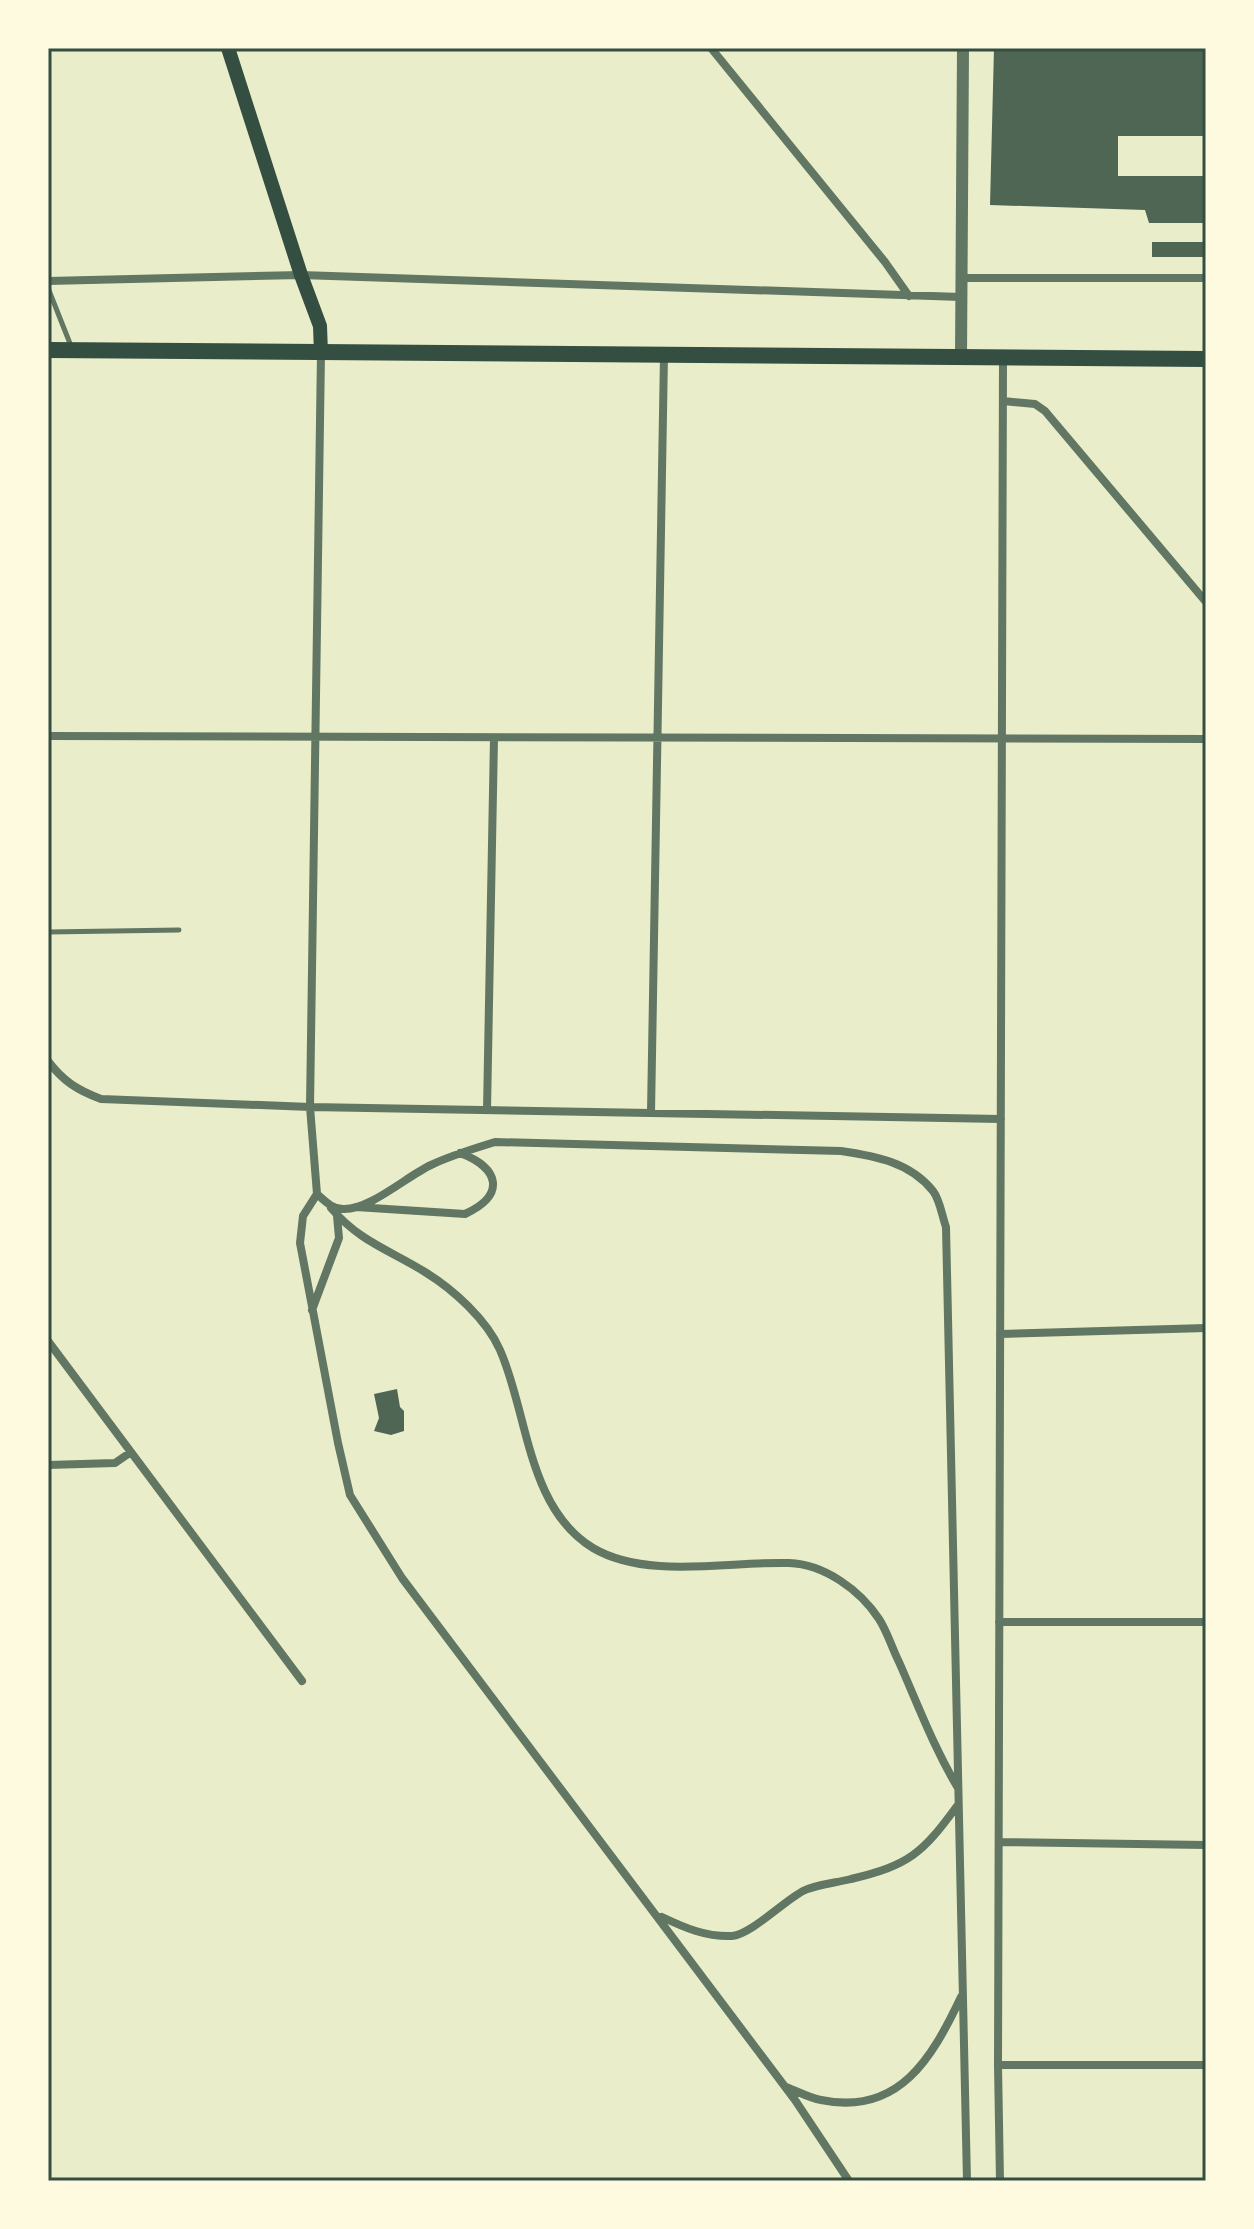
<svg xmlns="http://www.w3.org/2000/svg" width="1254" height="2229" font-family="'Asap Condensed',sans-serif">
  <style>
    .building { fill: #4f6655 }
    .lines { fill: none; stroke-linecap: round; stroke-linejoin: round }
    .service { stroke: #617663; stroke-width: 5 }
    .minor { stroke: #617663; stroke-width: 8 }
    .tertiary { stroke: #617663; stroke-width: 12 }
    .secondary { stroke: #344e41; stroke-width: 14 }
    .trunk { stroke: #344e41; stroke-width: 16 }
    .neatline { fill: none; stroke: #344e41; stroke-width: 3 }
  </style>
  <rect width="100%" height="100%" fill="#e9edc9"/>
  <path class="building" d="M994,48H1206V136H1118V176H1206V223H1149L1145,210L990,205Z
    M1152,242H1206V257H1152Z
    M397,1389L400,1407L404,1411V1431L391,1435L374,1431L379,1418L374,1394Z"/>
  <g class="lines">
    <path class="service" d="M48,288L71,346
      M48,932L179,930"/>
    <path class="minor" d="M711,48L885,262L909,296
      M961,278H1206
      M48,281L301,275L961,297
      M321,353L310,1107L317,1194L303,1216L300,1243L338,1443L350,1495L402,1578L795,2100L849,2181
      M1003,401L1035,404L1045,411L1206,602
      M48,736L1206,739
      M48,1061C63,1081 77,1090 101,1099L310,1107L1001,1119
      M487,1110L494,738
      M651,1113L664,355
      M317,1194C325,1201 332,1209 343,1209C370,1210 407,1176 431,1165C452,1155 473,1149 495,1142L841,1151C875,1156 910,1162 933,1191C940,1200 942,1216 946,1227L967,2181
      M356,1207L465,1214C506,1195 500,1168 460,1153
      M331,1208C360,1242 390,1250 425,1272C453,1289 487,1320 500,1350C528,1413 527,1508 593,1548C647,1580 730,1561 789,1563C824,1564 860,1590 879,1619C887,1631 892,1648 899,1662C918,1705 934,1748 958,1788
      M312,1310L339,1238L337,1216
      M1000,1334L1206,1328
      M48,1341L302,1681
      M48,1465L115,1463L131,1452
      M999,1622H1206
      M999,1842L1206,1845
      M662,1917C685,1928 706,1937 732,1936C750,1935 784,1901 803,1891C817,1884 836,1883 851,1879C909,1865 922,1854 957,1806
      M998,2065H1206
      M786,2087C797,2091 809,2098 821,2100C899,2116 932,2058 961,1997
      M1000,2181L998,2065L1003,357"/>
    <path class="tertiary" d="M961,357L963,48"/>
    <path class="secondary" d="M228,48L301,275L320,326L321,353"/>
    <path class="trunk" d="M48,350L1206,359"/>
  </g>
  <rect width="1254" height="2229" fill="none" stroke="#fefae0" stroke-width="100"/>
  <rect x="50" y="50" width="1154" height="2129" class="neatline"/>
</svg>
